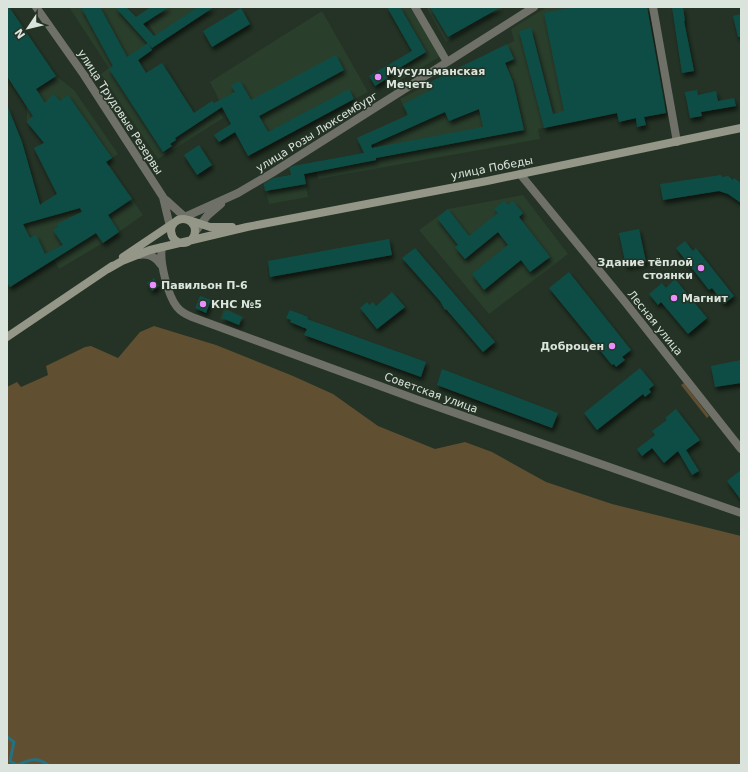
<svg xmlns="http://www.w3.org/2000/svg" width="748" height="772" font-family="'DejaVu Sans',sans-serif">
  <style>
    .built { fill: #2a3e2c }
    .green { fill: #614f31 }
    .lines { fill: none; stroke-linecap: round; stroke-linejoin: round }
    .stream { stroke: #247182; stroke-width: 3 }
    .building { fill: #104d45; fill-rule: evenodd; filter: url(#shadow) }
    .street { stroke: #6f7067; stroke-width: 8 }
    .secondary { stroke: #949687; stroke-width: 8 }
    .poi-dot { fill: #e98efe; stroke: #243325; stroke-width: 1.5 }
    .labels { text-anchor: middle; dominant-baseline: central; stroke-width: 3; stroke-linejoin: round; paint-order: stroke }
    .poi-label { font-size: 11px; font-weight: bold; fill: #dbe4dc; stroke: #243325; text-anchor: start }
    .street-label { font-size: 11px; fill: #dbe4dc; stroke: #243325 }
  </style>
  <defs>
    <filter id="shadow"><feDropShadow dx="2" dy="4" stdDeviation="2" flood-color="#0009"/></filter>
  </defs>
  <rect width="100%" height="100%" fill="#243325"/>
  <path class="built" d="M7,7H9L56,76L74,90L118,154L106,162L60,108L35,133L27,122V107L7,76Z
    M69,7H126L153,35L151,42L155,49L138,60L179,123L212,101L223,118L158,159L101,74L109,68Z
    M151,7H214L160,42L142,13Z
    M387,7H410L441,56L392,85L382,69L412,51Z
    M426,7H505L446,42Z
    M547,7H647L666,104L538,129L540,139L318,179L315,163L374,151L372,139L359,144L357,138L406,116V112L400,99L514,41L511,29Z
    M322,11L368,92L248,156L210,82Z
    M17,130L40,204L57,194L34,148L40,145L92,179L109,165L143,215L103,243L59,269L54,260L7,288V134Z
    M302,165L308,197L269,204L263,180L291,175L289,167Z
    M523,195L568,254L489,314L419,230L448,209Z
    M224,308L244,317L240,327L220,319Z"/>
  <path class="green" d="M154,326L216,345L293,376L333,394L378,426L435,449L465,442L492,452L546,482L612,504L741,536V765H7V387L17,382L21,387L48,375L46,366L85,347L91,346L118,358L140,332Z
    M684,383L709,416L707,418L681,385Z"/>
  <g class="lines">
    <path class="stream" d="M7,737L14,742L10,761L17,765C29,760 37,756 48,765"/>
  </g>
  <path class="building" d="M7,7H9L56,76L36,89L45,103L54,94L60,101L68,95L112,158L106,162L132,199L108,215L119,232L103,243L96,233L10,287L7,282V105L22,142L40,205L57,194L34,148L44,143L27,122L33,116L7,76ZM80,208L82,212L57,224L58,227L53,230L63,245L45,254L36,235L30,238L23,224Z
    M81,7H100L127,57L148,43L152,50L138,60L146,73L162,63L194,113L212,101L214,103L235,92L231,85L240,81L251,100L336,55L344,70L259,116L268,132L349,89L354,99L248,156L235,132L219,142L214,135L231,124L222,107L175,138L176,140L170,144L172,146L163,152L109,69L113,66Z
    M115,7H126L136,17L151,7H169L143,24L154,36L198,7H214L152,48Z
    M387,7H400L426,52L386,76L388,78L375,86L369,76L412,51Z
    M430,7H501L448,37Z
    M574,7H647L666,113L644,117L646,125L637,127L636,118L619,122L617,113L544,128L519,31L531,28L553,114L564,111L544,13Z
    M672,7H683L685,21H684L694,71L682,73Z
    M241,8L250,24L212,47L203,31Z
    M741,14V37H738L733,16Z
    M507,44L514,59L505,63L513,82L524,130L376,158V160L304,174L306,184L265,191L264,184L274,178L291,175L290,168L293,166L364,153L357,138L408,115L403,104L431,90L428,83ZM479,109L483,127L372,148L371,145L445,112L449,121Z
    M697,90L698,95L716,91L718,101L734,98L736,106L701,112L702,116L690,118L685,92Z
    M199,145L212,165L197,175L184,155Z
    M721,175L722,177L728,176L733,180L734,178L741,183V203L728,194L719,191L663,200L660,184Z
    M504,201L508,205L513,201L523,213L519,217L550,257L530,272L521,260L484,290L472,274L508,245L498,232L465,259L455,247L458,245L437,218L448,209L469,236L498,213L494,209Z
    M639,229L646,262L626,266L619,233Z
    M389,239L392,255L270,277L268,261Z
    M685,241L693,251L696,248L734,296L724,304L712,288L709,290L676,248Z
    M415,248L495,342L483,352L446,309L445,310L440,301L402,258Z
    M569,272L631,350L622,357L625,360L616,367L614,364L612,365L549,288Z
    M154,278L159,286L152,291L147,283Z
    M675,279L707,318L688,334L661,302L658,305L649,294L662,283L666,288Z
    M392,292L405,307L377,329L360,308L367,302L369,305L373,302L376,306Z
    M200,296L211,300L206,313L195,308Z
    M226,310L242,317L239,325L222,318Z
    M290,310L308,317L307,319L426,362L421,377L304,335L307,329L290,322L291,320L286,318Z
    M741,360V383L715,387L711,366Z
    M640,368L654,385L649,389L651,392L645,397L643,394L597,430L584,413Z
    M442,369L558,413L552,428L437,385Z
    M676,409L700,440L686,450L699,471L692,475L678,451L664,463L652,448L642,456L637,449L655,435L652,431L667,420L665,418Z
    M741,470V500L727,481Z"/>
  <g class="lines">
    <path class="street" d="M36,7L84,75L163,197L172,235
      M415,7L447,62
      M653,7L677,142
      M520,174L625,302L741,449
      M166,200L187,219
      M178,220L238,193L272,173L534,7
      M195,232L207,216L221,204
      M162,247C159,261 168,296 177,307C181,312 187,315 192,317L421,401L741,513
      M139,255C149,253 156,257 161,265"/>
    <path class="secondary" d="M171 231a12 12 0 1 1 24 0a12 12 0 1 1-24 0Z
      M189,220L210,227H232
      M123,257L178,220
      M108,269L122,261L150,250L247,227L487,181L741,128
      M7,337L112,266"/>
  </g>
  <g class="poi-dot">
    <circle cx="378" cy="77" r="4"/>
    <circle cx="701" cy="268" r="4"/>
    <circle cx="153" cy="285" r="4"/>
    <circle cx="674" cy="298" r="4"/>
    <circle cx="203" cy="304" r="4"/>
    <circle cx="612" cy="346" r="4"/>
  </g>
  <g class="labels">
    <g class="poi-label">
      <text x="386" y="71">Мусульманская<tspan x="386" dy="13">Мечеть</tspan></text>
      <text x="693" y="262" text-anchor="end">Здание тёплой<tspan x="693" dy="13">стоянки</tspan></text>
      <text x="161" y="285">Павильон П-6</text>
      <text x="682" y="298">Магнит</text>
      <text x="211" y="304">КНС №5</text>
      <text x="604" y="346" text-anchor="end">Доброцен</text>
    </g>
    <g class="street-label">
      <text transform="translate(120 112) rotate(57)">улица Трудовые Резервы</text>
      <text transform="translate(317 132) rotate(-32)">улица Розы Люксембург</text>
      <text transform="translate(492 168) rotate(-11)">улица Победы</text>
      <text transform="translate(655 323) rotate(51)">Лесная улица</text>
      <text transform="translate(431 393) rotate(20)">Советская улица</text>
    </g>
  </g>
  <rect width="748" height="772" fill="none" stroke="#dbe4dc" stroke-width="16"/>
  <g transform="translate(28 28) rotate(235)" stroke="#243325" stroke-width="3" paint-order="stroke">
  <path d="M0-3L7 15L0 10L-7 15Z" fill="#dbe4dc"/>
  <text y="-6" font-size="11" font-weight="bold" text-anchor="middle" fill="#dbe4dc">N</text>
  </g>
</svg>
